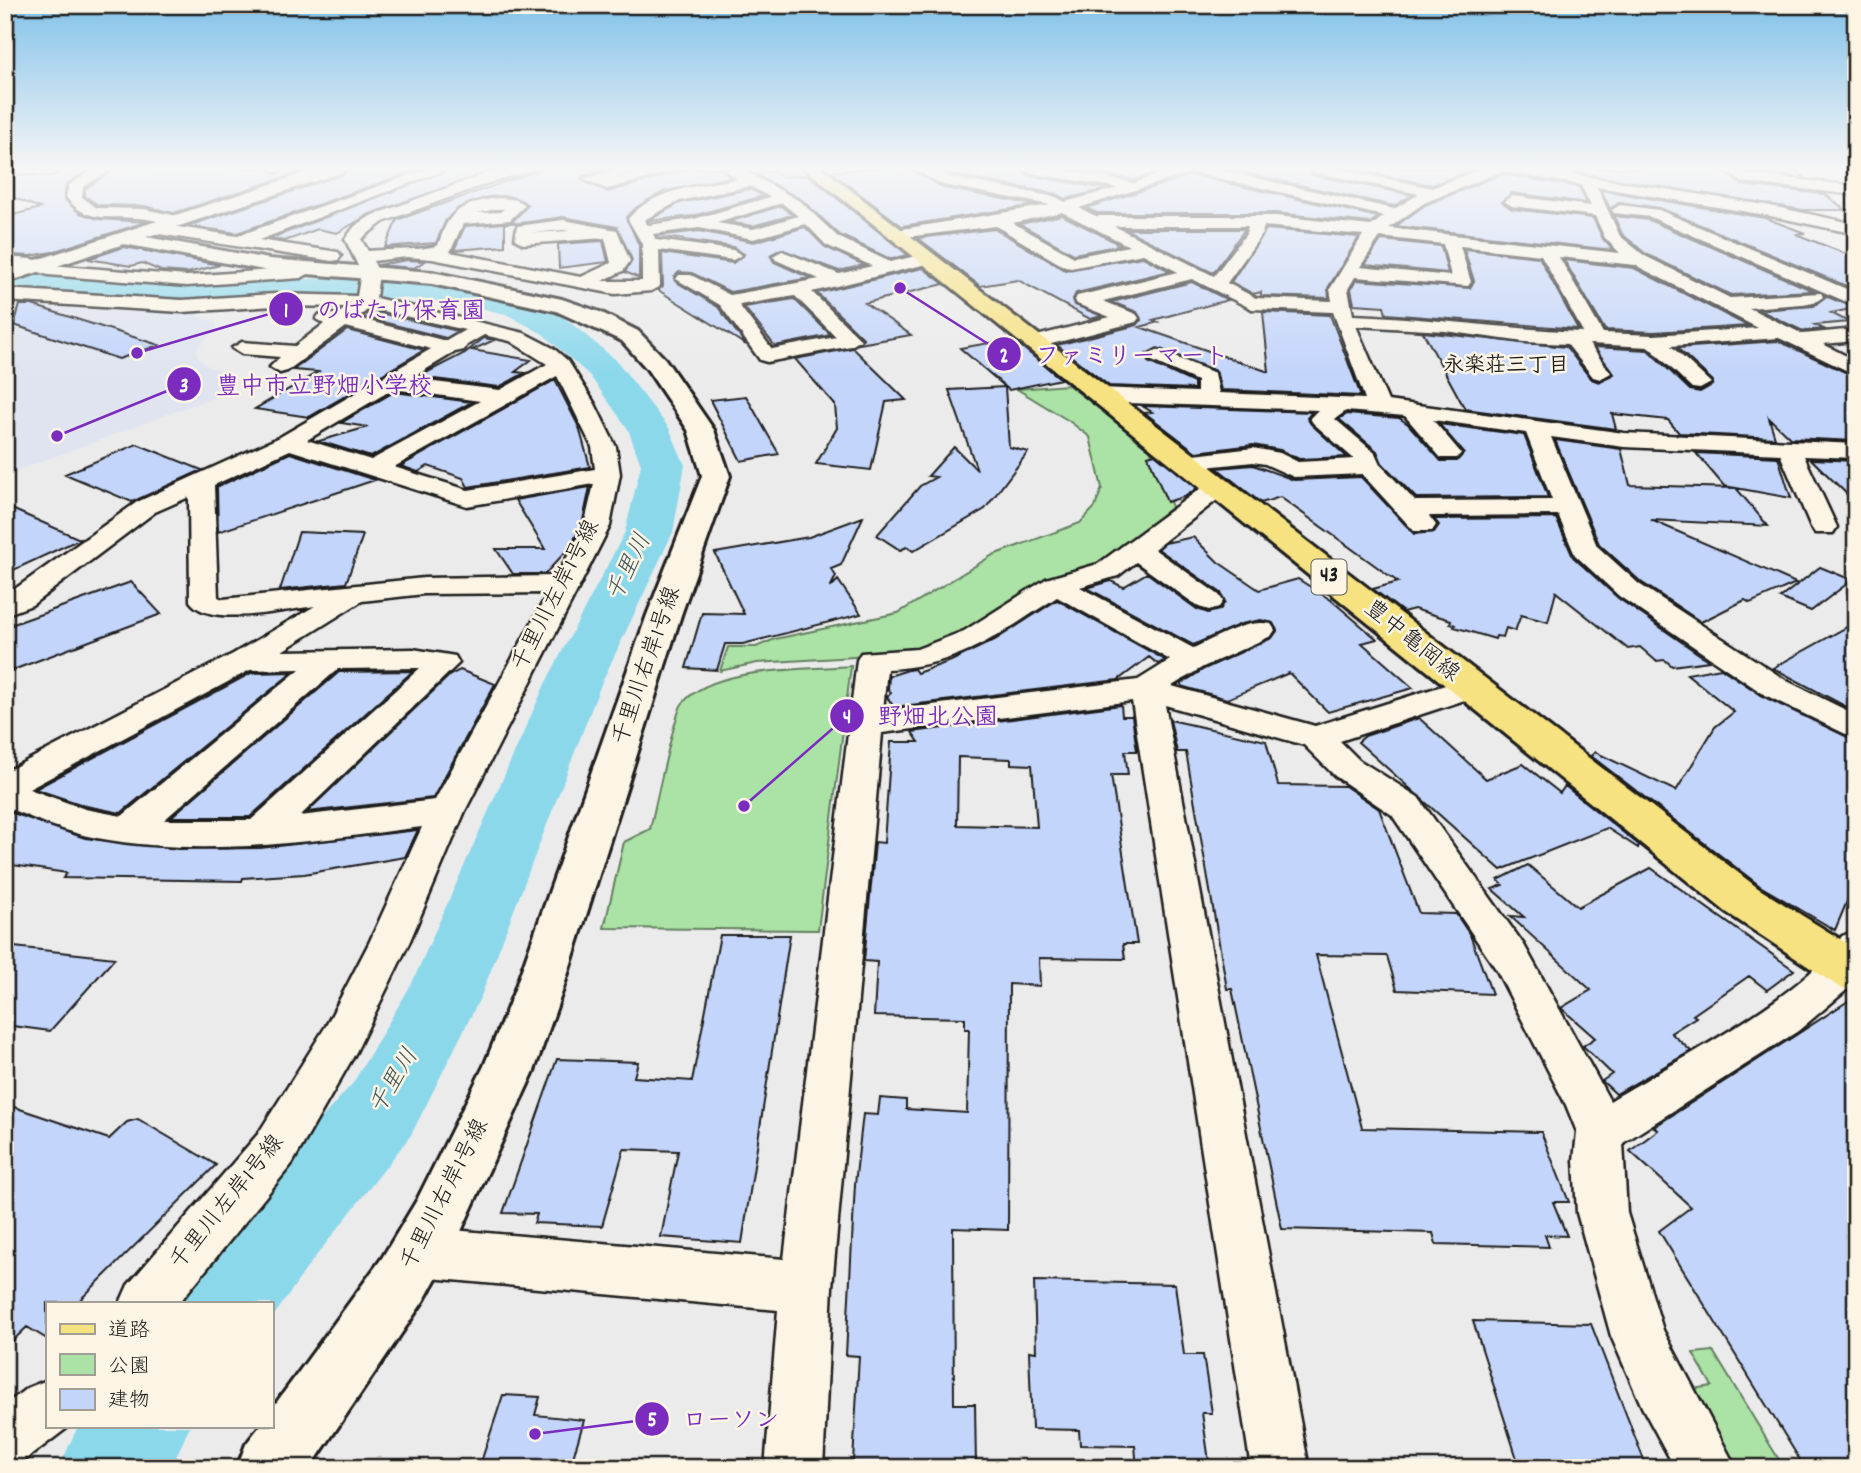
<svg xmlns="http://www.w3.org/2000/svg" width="1861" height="1473" font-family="Dekko,'Klee One',sans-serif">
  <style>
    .built { fill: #dfe4f0 }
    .green { fill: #abe2a5; stroke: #647f60; stroke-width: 2 }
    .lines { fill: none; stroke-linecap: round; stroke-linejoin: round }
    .river { fill: #8cd8eb; fill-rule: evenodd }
    .building { fill: #c3d5fb; stroke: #1c1c1c; stroke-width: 2; fill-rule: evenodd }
    .street-casing { stroke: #1c1c1c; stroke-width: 5 }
    .secondary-casing { stroke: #1c1c1c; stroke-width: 6 }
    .primary-casing { stroke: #1c1c1c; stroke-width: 6 }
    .street { fill: #fcf5e5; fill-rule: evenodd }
    .secondary { fill: #fcf5e5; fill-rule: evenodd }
    .primary { fill: #f7e281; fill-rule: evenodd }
    .labels { text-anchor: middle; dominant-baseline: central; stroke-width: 5; stroke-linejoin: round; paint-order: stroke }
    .far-neighbourhood-label { font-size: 21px; font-weight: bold; fill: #1c1c1c; stroke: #fcf5e5 }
    .shield { fill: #fcf5e5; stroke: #5f5d58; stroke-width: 2 }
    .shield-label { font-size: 21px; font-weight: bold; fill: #1c1c1c }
    .street-label { font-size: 23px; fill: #1c1c1c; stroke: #fcf5e5 }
    .water-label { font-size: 24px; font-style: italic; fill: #3e545a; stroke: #fcf5e5 }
    .leader { fill: none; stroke: #7b2cbf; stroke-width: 2.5 }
    .callout-dot { fill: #7b2cbf; stroke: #fcf5e5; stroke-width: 2.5 }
    .mark-label { font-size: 21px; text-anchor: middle; font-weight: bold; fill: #fff }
    .callout-label { font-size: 24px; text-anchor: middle; font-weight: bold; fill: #7b2cbf; stroke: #fcf5e5; stroke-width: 5; stroke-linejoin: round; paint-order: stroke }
  </style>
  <rect width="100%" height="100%" fill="#ebebec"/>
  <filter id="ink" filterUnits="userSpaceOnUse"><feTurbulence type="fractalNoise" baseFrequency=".0143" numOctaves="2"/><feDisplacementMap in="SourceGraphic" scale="14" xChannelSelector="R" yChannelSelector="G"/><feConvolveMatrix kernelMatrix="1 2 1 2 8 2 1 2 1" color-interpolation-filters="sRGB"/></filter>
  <g filter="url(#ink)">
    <path class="built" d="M5,303L85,310H193L200,317L216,322L217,327L197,349L198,357L207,366L230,374L229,386L214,397L5,475Z"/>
    <path class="green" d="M1068,385L1148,444L1172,507L1119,550L1085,571L958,637L903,654L757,663L720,671L728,647H756L775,639L898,613L993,555L1080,523L1095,507L1102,488L1090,437L1069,421L1017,389Z
      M851,666L818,930L604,928L624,842L650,829C655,809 674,715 682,704C712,666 806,670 851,666Z
      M1713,1351L1784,1468H1731L1686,1390L1712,1386L1693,1353Z"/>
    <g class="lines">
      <path class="river" d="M5,265L140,281L219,284L344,277L402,278L463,284L529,299L567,320L616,360L669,428L685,465L673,532L601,684L481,996L411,1135L309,1265L271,1320V1303H180L194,1270L245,1203L353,1083L412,983L545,684L625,532L641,465L628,429L590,376L543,334L506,314L463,304L402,298L344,297L219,304L140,301L5,285Z
        M78,1426H190L171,1468H59Z"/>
    </g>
    <path class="building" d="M67,168H91L66,184L64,199L80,213L98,219L146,222L52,252L31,256L9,255L5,252V217L40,208L5,194V174L52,176Z
      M116,168H268L278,174L287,168H313L174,213L144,206L98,205L85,196V189Z
      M347,168H422L237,233L188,226L344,174Z
      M453,168H501L370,214L337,233L318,229L285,241L269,239Z
      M544,168L609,169L582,176L581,180L608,192L692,168H724V172L731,177L663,192L637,207L626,217L639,245V278L625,272L632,260L617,227L563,217L521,223H506L512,222L528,205L509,196L488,197L458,208L446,220L436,243L385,247L397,220Z
      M865,168H909L944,188L1035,205L902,226L831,172Z
      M936,168H1019L1028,175L1106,189L1065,199L1056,194L954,175Z
      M1067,168H1169L1134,180Z
      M1223,168H1304L1312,175L1412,195L1394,206Z
      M1347,168H1477L1432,185Z
      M1548,168H1720L1742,185L1825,194L1845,210H1803Z
      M1742,168H1793L1805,178L1747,171Z
      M772,171L782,177L808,175L908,255L890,259L840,235L802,200L755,174Z
      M1502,174L1579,187L1587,203L1512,193L1502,202L1512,209L1593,218L1603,239L1613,250L1396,226L1425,205Z
      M1192,175L1378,217L1370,223L1276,213H1097L1086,208Z
      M750,189L763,196L693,216L648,221L680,203Z
      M1601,190L1765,218L1805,233L1796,234L1856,258V290L1660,208L1620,202L1610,209Z
      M781,206L792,215L753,226L728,222Z
      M1062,215L1121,245L1074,254L1020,224Z
      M1614,216L1649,220L1814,291L1731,295L1646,254L1622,234Z
      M505,223V246L454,250L465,226Z
      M805,227L825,247L864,265L839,271L781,249L770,255L774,262L810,278L730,292L692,273L679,272L674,277L675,281L718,307L746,345L658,290L663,286L662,253L733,263L744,254L733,247L657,236L699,231L754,242Z
      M995,229L1065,270L1143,257L1170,271L1076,293L1073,299L1075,305L1102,316L1090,319L1018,280L980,286L918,238Z
      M1125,229H1245L1213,273Z
      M1266,229L1359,237L1328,288L1329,298L1261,296V292L1253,294L1231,282Z
      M1381,240L1441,246L1448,273L1365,265Z
      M603,241L608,262L559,268L558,244Z
      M124,247L220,265L187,273L161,271L142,263L131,266L88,259Z
      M1464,249L1539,257L1578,329L1386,314L1384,306L1354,304L1351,289L1356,280L1470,288L1474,281Z
      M407,260L425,261L414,268L378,265Z
      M1564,260L1634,268L1748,326L1654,332L1605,330Z
      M923,268L944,284L865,303L911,335L859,344L863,338L817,293Z
      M1192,282L1228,300L1153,320L1158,322L1140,327L1269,372L1263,312L1330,315L1361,396L1221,390L1216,371L1158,348L1146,354L1148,362L1194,383V389L1109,386L1057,345L1137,325L1141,320L1137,312L1112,302Z
      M1825,296L1856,308L1831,313L1849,322L1815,325L1824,329L1803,331L1759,310L1814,306Z
      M794,299L831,335L775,346L744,307Z
      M20,305H32L159,345L119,359L14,325Z
      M371,311L458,331L446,338L363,317Z
      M347,330L424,350L309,417L255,409L318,372L293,370Z
      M1423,332L1566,347L1591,379L1599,382L1614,374L1594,347L1648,350L1690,390L1700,392L1712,385L1713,381L1677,348L1778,341L1856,377V441L1790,438L1769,418L1775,438L1679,433L1668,420L1612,414L1616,429L1465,409Z
      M484,338L494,340L472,350L531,360L515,372L525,373L499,387L418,377L465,353Z
      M1012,339L1061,379L1009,390L960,348Z
      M853,348L906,400L886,402L871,470L816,464L837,428L835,405L795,359Z
      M555,380L579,427L590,467L468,487L463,478L428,466L418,472L401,466Z
      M1005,387L1009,447L1028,452L985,509L913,551L907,547L900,550L877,535L920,486L936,477L928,476L954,447L977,470L949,390Z
      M394,392L472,402L371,457L319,441L368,427L341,423Z
      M746,396L779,454L741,461L710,400Z
      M1142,406L1312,412L1307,418L1311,424L1347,457L1299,459L1280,450L1253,445L1196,452L1145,413L1152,412Z
      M1347,414L1399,418L1408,424L1441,461H1457L1464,453L1439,424L1524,435L1548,497L1416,498L1382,463L1377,451L1339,419Z
      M1555,440L1621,449L1630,485L1735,488L1724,486L1696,453L1778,457L1791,498L1736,488L1768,526L1651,520L1796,583L1750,603L1745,600L1701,622L1641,582L1599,544Z
      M137,444L202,470L132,502L65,474Z
      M290,453L375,480L218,532L217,487Z
      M1155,454L1197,488L1186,496L1167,502L1148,456Z
      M1811,459L1856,461V503Z
      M1253,465L1294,480L1361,477L1414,534L1434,532L1439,525L1434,519L1556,518L1573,557L1618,598L1709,661L1672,666L1665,660L1656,661L1640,647L1628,649L1556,592L1548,622L1521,615L1515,631L1506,628L1503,637L1496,636L1495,639L1454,627L1455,625L1450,623L1451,620L1414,609L1403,612L1373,589L1398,582L1280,497L1261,503L1217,468Z
      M590,487L582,525L569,548L545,574H513L496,549H545L515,500Z
      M5,506L80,539L5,574Z
      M863,517L841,565L831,569L836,576L830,588L838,580L861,614L743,644H725L717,670L686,668L702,613L744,614L715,553L809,537Z
      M299,532L363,535L346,583L280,590Z
      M1193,537L1218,562L1259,590L1298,579L1331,600L1377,639L1362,643L1413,688L1328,712L1289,673L1227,699L1184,687L1181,684L1204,669L1272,638L1277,631L1273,623L1261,620L1241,624L1193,645L1087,588L1111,581L1123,587L1147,573L1197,609L1208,613L1220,610L1225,602L1221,593L1158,549L1165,543Z
      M1820,567L1852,580L1811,611L1780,598Z
      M131,582L161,614L5,673V627Z
      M1057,600L1165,660L1158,664L1149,657L1118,680L894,707L887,697L891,693L888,689L889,676L908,670L914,669L917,673L951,661L995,640Z
      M1856,622V712L1773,668Z
      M1721,668L1764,697L1856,741V880L1835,930L1760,886L1591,756L1595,752L1676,791L1715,727L1734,712L1687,674Z
      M460,670L495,684L433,798L307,812L450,675Z
      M413,671L250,817H171L339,672Z
      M293,672L121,813L86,806L35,789L251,673Z
      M1121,705L1122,716H1132L1137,751H1125L1128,775H1111L1137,944H1123L1125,959L1039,958L1040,986L1009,984L1008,1230L953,1228L954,1404H975L976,1468H944V1462H853L859,1356L846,1355L855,1184L863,1114L878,1115L880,1098L906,1100V1109L967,1113L969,1029H965V1018L874,1016L877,962L864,961L875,842L884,843L891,742H919L912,732ZM958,757L1011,759V764L1032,765L1037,827L957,825Z
      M1419,718L1486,779L1523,764L1560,793L1565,786L1639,845L1638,848L1607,828L1501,870L1358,742L1365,736Z
      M1170,720L1266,741L1278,785L1345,786L1379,809L1419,913L1456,914L1470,935L1492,994L1397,990L1387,956L1316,955L1362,1128L1541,1132L1569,1202H1553L1567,1236L1545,1235L1549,1247L1436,1244L1433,1233L1282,1229L1232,989H1227L1186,752H1177Z
      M10,812L85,838L178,849L260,848L418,830L405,857L304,874L243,878L242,881L63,878L67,873L5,864V815Z
      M1528,865L1578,907L1651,868L1794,970L1767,990L1749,976L1693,1015L1696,1017L1671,1033L1691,1051L1616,1094L1602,1081L1612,1074L1583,1046L1595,1038L1561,1008L1591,990L1510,916L1524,917L1492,889L1503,885L1498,880Z
      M720,935H790L742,1243L661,1237L678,1151L624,1149L602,1226L534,1223L537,1214L503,1213L557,1059L638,1062L634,1077L692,1081Z
      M5,946L115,958L50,1031L5,1025Z
      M1856,996V1468H1805L1659,1231L1691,1207L1630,1151L1658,1130L1654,1127Z
      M5,1104L109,1139L127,1122L138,1119L216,1165L77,1303H47V1339L27,1327L5,1348Z
      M1034,1281L1175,1284L1184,1355H1203L1212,1413H1202L1210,1468H1137L1135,1446L1080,1445L1079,1430L1032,1429L1029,1351L1036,1352Z
      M1473,1321L1591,1324L1647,1468H1520Z
      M503,1395L540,1397L535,1415L584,1420L570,1468H479Z"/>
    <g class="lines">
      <defs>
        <path id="street" d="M96,168H114L83,187L82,197L97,208L144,209L182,217L184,220L176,225C163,222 150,219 137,218C109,216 85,223 66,197L69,185Z
          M270,168H285L277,172Z
          M430,168H450L259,240L338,252L341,256L338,260L332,261L152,233L144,228L152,223L237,236Z
          M513,168H541L494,181L383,222L361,239L368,251C385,249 425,251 438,245C442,235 445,223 453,215C466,201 510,191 525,205L510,220L463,224L450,252L581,277L611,263L605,238L523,244L515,239L517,226L563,220L617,230L630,261L623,271L602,281H642V244L628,219C652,189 702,185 738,179L725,170L739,168L789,195L801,202L838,237L890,262L929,253L938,258L935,262L812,292L861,340L851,346L767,362L760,360L720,305L676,279L679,275H691L730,295L819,279L776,260L773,256L782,251L839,274L872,266L826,245L806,224L753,239L699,228L653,234L656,240L733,250L742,255L733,260L659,250L660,286L651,291L615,294L432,259L407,257L373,261L379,272L376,298L524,333L553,348L568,361L595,404L616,447L620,474L610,526L465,811L409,943L356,1052L292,1164L179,1303H120L128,1285L258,1134L326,1026L369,943L422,827C314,841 205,858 97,838C65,832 35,819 5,807V772L233,654L315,606C285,610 208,628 190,601L189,497L155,512L32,605L5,615V596L137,502L280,437L431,349L346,327L287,371L280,373L270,367L280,357L242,354L232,348L242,342L295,346L324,324L316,319L319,315L338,314L347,307L275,306L182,312L5,301V289L182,300L275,294L357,296L361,272L345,239L355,226L371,216L485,174ZM750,186L770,197L694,219L648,225L644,220L679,201ZM782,203L798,216L753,229L717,223ZM495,209H504L500,212L477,213ZM563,230L569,231L531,233ZM795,296L836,337L772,349L739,305ZM370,308L465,330L446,341L357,318ZM484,335L510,341L547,364L500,390L410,379L455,352L464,350L467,345ZM557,376L592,447L595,469L468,490L394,467ZM393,389L480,401L371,460L307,440ZM290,450L467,506L594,484L584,526L557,576L424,578L223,599L218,597L214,485ZM548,593L435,800L300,816L459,663L455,656L413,649L282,651L362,601L424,594ZM420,668L251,820H164L338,669ZM300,669L122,816L85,809L29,789L250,670Z
          M622,168H649L607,180L661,168L678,170L607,189L583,179Z
          M911,168H930L953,178L1056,197L1065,202L1118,188L1028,172L1021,168H1053L1134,183L1177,168H1211L1394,209L1419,194L1313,172L1306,168H1334L1432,188L1484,168H1532L1766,205L1856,224V234L1766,215L1597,187L1620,236L1645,256L1730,298L1821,293L1823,297L1814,303L1749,308L1803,334L1856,329V341L1823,344L1856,361V375L1779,338L1671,346L1711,383L1700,389L1692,388L1649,347L1589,344L1611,373L1600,379L1593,377L1567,344L1524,342L1445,331L1356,326L1388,401L1624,433L1856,444V458L1804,456L1837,527L1833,533H1815L1811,527L1780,454L1624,447L1551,437L1597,546L1639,584L1787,681L1856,715V739L1765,695L1619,596L1575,555L1558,515L1429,516L1436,525L1432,531H1414L1362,474L1294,477L1265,464L1253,462L1186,469L1177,467L1174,462L1177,457L1253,448L1280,453L1298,462L1354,459L1313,423L1310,418L1318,410L1100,402L1089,395L1100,388L1197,392V381L1150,360L1147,356L1157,350L1215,373L1219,393L1365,399L1333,312L1252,309L1192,279L1103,301L1136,314L1139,318L1136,322L1036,348L1029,346L1026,342L1029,338L1110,317L1077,304L1075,300L1077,296L1178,272L1143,254L1071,268L1065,267L996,226L890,239L888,235L896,230L1050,205L944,185ZM1502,171L1581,185L1591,206L1512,196L1504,201L1512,206L1595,216L1605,238L1620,253L1389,228L1424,203ZM1192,172L1384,216L1371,226L1276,216H1096L1079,208ZM1062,212L1129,246L1074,257L1013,223ZM1114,226H1248L1246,234L1214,276ZM1264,226L1363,235L1330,289L1332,301L1256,298L1227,283L1262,234ZM1380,237L1443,244L1451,276L1360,267ZM1460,246L1541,255L1583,332C1506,329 1430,318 1353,315L1348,289L1355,277L1468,286L1471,282ZM1559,257L1635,265L1758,328L1654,335L1603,333ZM1346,411L1405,416L1441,458H1457L1461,453L1433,420L1526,433L1552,500L1415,501L1380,464L1375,453L1335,419Z
          M1722,168H1738L1746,174L1856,186V195L1742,182Z
          M1620,205L1659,210L1856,293V306L1650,217L1614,213L1612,210Z
          M5,257L33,259L51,265L187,276L301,268L310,273L301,278L187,286L48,275L30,269L5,267Z
          M1217,481L1226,483L1229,488L1226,493L1154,549L1219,595L1223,601L1219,607L1209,610L1199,607L1136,562L1118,576L1080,587L1193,648C1216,638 1246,618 1271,624L1275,630L1271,636L1203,667L1172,686L1315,726L1458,681L1469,678L1480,681L1485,688L1480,695L1340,741L1359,760L1418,797L1524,945L1610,1101C1672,1063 1808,995 1842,936L1856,931V982L1798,1031L1623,1143L1627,1213L1663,1330L1736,1468H1675L1642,1407L1611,1336L1577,1213L1574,1160L1577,1132L1566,1105L1496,969L1392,815L1335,776L1304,745L1165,705L1309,1468H1251L1132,701L882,733L832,1287L823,1468H765L778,1310L419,1277L401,1270L394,1252L401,1234L419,1227L784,1259L857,660L861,653L917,649L964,631L1046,579L1098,564L1208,483ZM1057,597L1170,660L1138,680L883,711L887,669C958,666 999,635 1057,597Z
          M47,1380V1426L67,1428L25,1460L5,1468V1405L27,1388Z"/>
        <path id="secondary" d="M321,168H345L343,172L146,237L269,259L432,272L562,299L600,312L638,331L665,359L714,430L730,476L681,615L562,992L534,1071L457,1240L424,1300L310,1468H237L246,1444L260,1426H271V1410L382,1258L417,1200L484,1066L514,992L647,615L702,476L688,430L647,369L622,341L556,311L432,284L269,271L124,244L5,283V270Z"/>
        <path id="primary" d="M804,168H822L1758,888L1856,949V992L1839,987L1726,912Z"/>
      </defs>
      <use href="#street" class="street-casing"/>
      <use href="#secondary" class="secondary-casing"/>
      <use href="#primary" class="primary-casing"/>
      <use href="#street" class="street"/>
      <use href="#secondary" class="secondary"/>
      <use href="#primary" class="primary"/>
    </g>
  </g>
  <linearGradient id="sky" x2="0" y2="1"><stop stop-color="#83c2e9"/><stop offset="0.45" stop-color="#f6f6f6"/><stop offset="1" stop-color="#f6f6f6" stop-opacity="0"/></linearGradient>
  <rect width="1861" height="374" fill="url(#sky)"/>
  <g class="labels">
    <g class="far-neighbourhood-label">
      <text x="1506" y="367">永楽荘三丁目</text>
    </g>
    <rect class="shield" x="1311.5" y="559.5" width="35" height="35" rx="5"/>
    <g class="shield-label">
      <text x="1329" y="577">43</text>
    </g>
    <g class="street-label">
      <text transform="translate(557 596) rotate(-63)">千里川左岸1号線</text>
      <text transform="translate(1411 642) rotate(39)">豊中亀岡線</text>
      <text transform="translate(648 666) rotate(-71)">千里川右岸1号線</text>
      <text transform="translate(446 1195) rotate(-63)">千里川右岸1号線</text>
      <text transform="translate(228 1203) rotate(-51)">千里川左岸1号線</text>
    </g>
    <g class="water-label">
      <text transform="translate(630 568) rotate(-64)">千里川</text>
      <text transform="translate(395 1082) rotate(-59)">千里川</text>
    </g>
  </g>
  <path class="leader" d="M137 353L286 309M900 288L1004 354M57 436L184 384M744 806L847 716M535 1434L652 1419"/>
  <g class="callout-dot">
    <circle cx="137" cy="353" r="7"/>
    <circle cx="900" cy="288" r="7"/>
    <circle cx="57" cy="436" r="7"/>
    <circle cx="744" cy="806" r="7"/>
    <circle cx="535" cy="1434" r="7"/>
    <circle cx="286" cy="309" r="18"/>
    <circle cx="1004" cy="354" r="18"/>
    <circle cx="184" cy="384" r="18"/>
    <circle cx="847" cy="716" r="18"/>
    <circle cx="652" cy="1419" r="18"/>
  </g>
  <g class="mark-label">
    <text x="286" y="317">1</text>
    <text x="1004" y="362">2</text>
    <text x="184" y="392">3</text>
    <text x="847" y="723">4</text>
    <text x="652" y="1426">5</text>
  </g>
  <g class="callout-label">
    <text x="401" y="318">のばたけ保育園</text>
    <text x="1132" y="363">ファミリーマート</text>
    <text x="324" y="393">豊中市立野畑小学校</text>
    <text x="938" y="724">野畑北公園</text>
    <text x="731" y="1427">ローソン</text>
  </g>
  <rect width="1861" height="1473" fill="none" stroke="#fcf5e5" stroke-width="28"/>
  <rect x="14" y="14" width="1833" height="1445" fill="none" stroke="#1c1c1c" stroke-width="2.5" filter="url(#ink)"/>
  <rect x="46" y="1302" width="228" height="126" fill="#fcf5e5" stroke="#a29e95" stroke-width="2"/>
  <rect x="60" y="1324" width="35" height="10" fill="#f7e281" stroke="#a29e95" stroke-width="2"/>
  <text x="108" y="1336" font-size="21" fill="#1c1c1c">道路</text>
  <rect x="60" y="1354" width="35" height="21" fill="#abe2a5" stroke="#a29e95" stroke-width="2"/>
  <text x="108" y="1372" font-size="21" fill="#1c1c1c">公園</text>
  <rect x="60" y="1389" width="35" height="21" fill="#c3d5fb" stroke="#a29e95" stroke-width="2"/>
  <text x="108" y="1406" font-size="21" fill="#1c1c1c">建物</text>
</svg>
